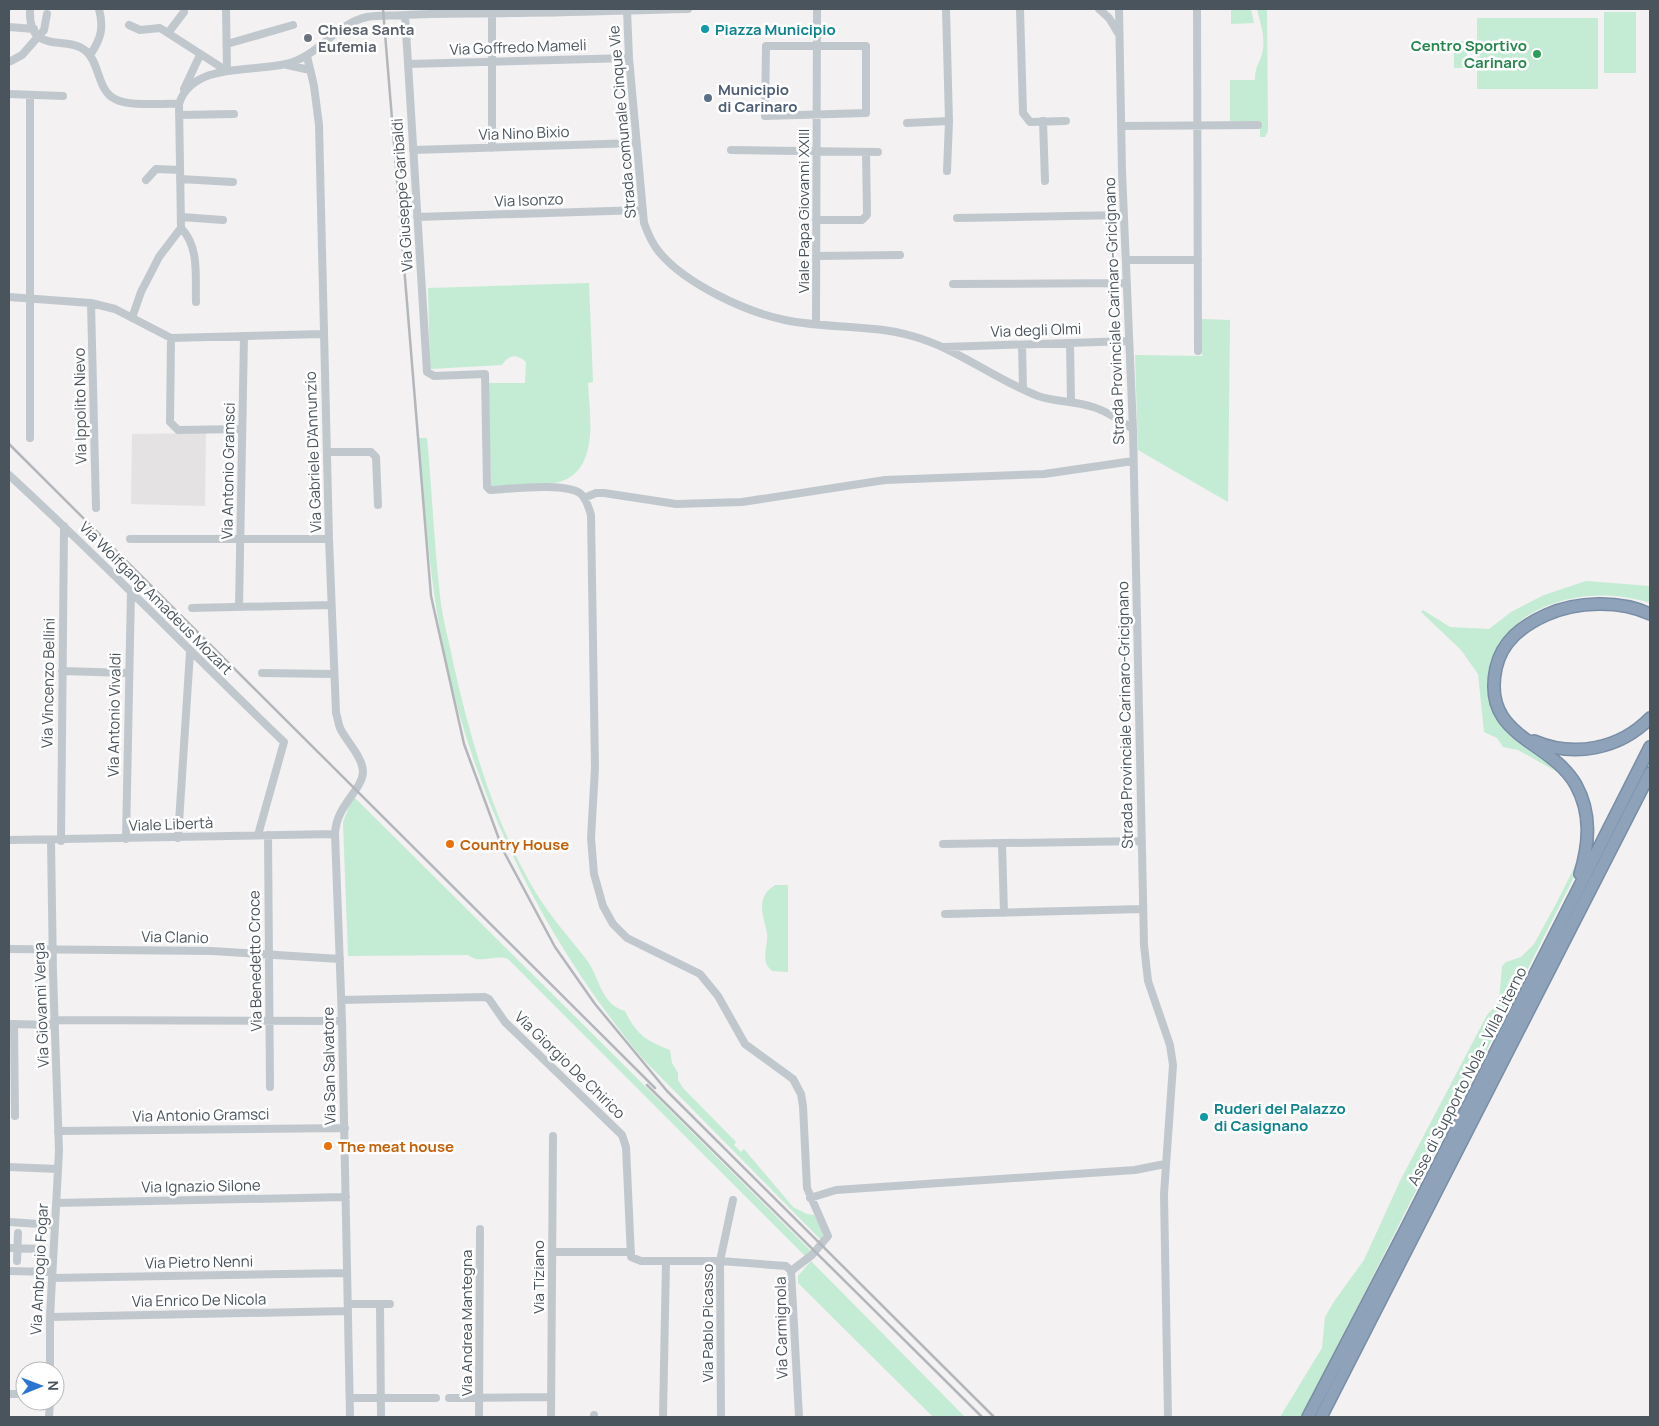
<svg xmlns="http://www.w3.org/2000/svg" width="1659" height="1426" font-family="Manrope,sans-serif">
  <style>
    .education { fill: #e4e2e2 }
    .green { fill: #c4ebd3 }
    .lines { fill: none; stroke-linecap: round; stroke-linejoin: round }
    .highway-casing { stroke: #798ea6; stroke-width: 14 }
    .minor { stroke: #c0c8ce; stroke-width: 8 }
    .highway { stroke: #8ea3ba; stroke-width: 11 }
    .rail { stroke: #b3b6ba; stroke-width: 2.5 }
    .culture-dot { fill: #0f9aa8; stroke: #fff; stroke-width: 2 }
    .worship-dot { fill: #6b7280; stroke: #fff; stroke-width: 2 }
    .leisure-dot { fill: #2e9e5b; stroke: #fff; stroke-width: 2 }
    .service-dot { fill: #5c6f8a; stroke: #fff; stroke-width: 2 }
    .food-dot { fill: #e8710a; stroke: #fff; stroke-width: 2 }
    .labels { text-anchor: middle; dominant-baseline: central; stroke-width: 5; stroke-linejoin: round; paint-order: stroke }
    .worship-label { font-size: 15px; font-weight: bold; fill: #5b616d; stroke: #fff; text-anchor: start }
    .culture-label { font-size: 15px; font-weight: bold; fill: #0d838f; stroke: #fff; text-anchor: start }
    .leisure-label { font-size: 15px; font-weight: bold; fill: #27864d; stroke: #fff; text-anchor: end }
    .street-label { font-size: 15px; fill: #4a545c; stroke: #fff }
    .service-label { font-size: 15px; font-weight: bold; fill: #4e5e75; stroke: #fff; text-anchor: start }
    .food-label { font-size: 15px; font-weight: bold; fill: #c56008; stroke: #fff; text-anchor: start }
  </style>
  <rect width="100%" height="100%" fill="#f3f1f1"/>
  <path class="education" d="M206,433L205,506L131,504L132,434Z"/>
  <path class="green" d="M1231,9H1251L1254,23L1231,24Z
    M1257,9H1267L1268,131L1265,137H1260V121H1230V80H1255C1255,64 1261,63 1263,49C1265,36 1260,22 1257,9Z
    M1604,12H1636V73H1604Z
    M1477,18H1598V89H1477Z
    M1454,41H1467V68H1454Z
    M589,283L593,382L588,383C590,419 601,479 549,484C530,486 510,485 491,486L488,383H525L526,362C517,354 509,354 502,365L430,369L428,288Z
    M1202,319L1230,320L1228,502L1138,450L1135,355L1202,356Z
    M419,438H427C432,490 434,543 440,596C442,618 449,640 453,662C470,739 495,825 536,893C550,916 569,937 586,959C600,977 600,1004 625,1011C637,1035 645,1040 670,1050L672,1063L678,1073V1080L683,1088L736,1142L734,1145L741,1152L744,1149L793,1207L807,1214L814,1215L824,1232L821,1240L643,1059C538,933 465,781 438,619C428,559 424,498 419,438Z
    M1586,581L1650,586V603C1612,591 1568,593 1532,613C1488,638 1471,696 1509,735C1530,756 1561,762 1577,789C1590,812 1587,839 1581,863L1302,1417H1252H1280L1322,1348L1325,1317L1335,1300L1364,1260L1400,1181L1487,1015L1499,1002L1502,966L1506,962L1521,957L1534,944L1557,902L1582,852L1584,815L1578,796L1559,773L1518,750L1503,747L1497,738L1484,732L1478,674L1461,650L1421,612L1423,610L1450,627L1489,629L1511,612L1544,595Z
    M353,796L811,1251L805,1256L508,959C494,954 480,965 468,955L348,956L343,822Z
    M775,885H788V972L772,971C759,960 769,946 767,933C765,921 759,908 764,897C766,891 770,889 775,885Z
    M811,1261L965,1417H933L798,1283V1276Z"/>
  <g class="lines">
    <defs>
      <path id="highway" d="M1534,741C1574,758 1620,749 1650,718
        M1580,874C1589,844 1592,814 1576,785C1550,739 1481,738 1496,668C1502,641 1522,626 1546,615C1577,601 1620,600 1650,614
        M1308,1417L1406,1229L1650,747
        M1321,1417L1650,773"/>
    </defs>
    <use href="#highway" class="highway-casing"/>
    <path class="minor" d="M30,9C28,57 67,34 86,51C100,63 97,90 115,99C130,107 162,103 179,104
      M226,9L227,71
      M946,9L949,121L947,171
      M1020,9L1023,113L1030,122L1066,121
      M1099,9L1109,18L1118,33
      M1119,9L1122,171L1133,429L1144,945L1148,981L1170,1045L1173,1065L1164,1194L1168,1417
      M1197,9L1198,351
      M627,10L629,58L644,223C648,234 652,244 660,253C686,284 746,312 785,320C827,329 870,324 912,336C957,348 994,379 1038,396C1055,402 1076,401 1093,407C1107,411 1121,421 1133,429
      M405,15L427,372L434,376L485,374L487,487L490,490C509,489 567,482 581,494C586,499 589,508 591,515L595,768L591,838L594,874L603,906L613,924L627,938L700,974L718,996L745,1044L793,1079L801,1094L803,1106L807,1188L828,1236L812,1255L791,1271L799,1417
      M129,25L140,30L160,28L227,71
      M9,27L34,29
      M168,33L184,12
      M227,44L293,25
      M766,46H866V113L765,116Z
      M90,55C101,39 104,28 99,9
      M307,56L314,86L319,125L329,539L336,713C338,718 338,723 340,728C346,741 363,757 363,772C362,791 336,805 335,834L342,1021L350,1417
      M11,61L22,55L44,30L47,14
      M408,64L629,58
      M287,65L310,70
      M184,89L200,55
      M9,94L63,96
      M30,95V438
      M179,115L234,114
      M1043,121L1045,181
      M907,123L949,121
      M1121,126L1258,125
      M492,148V9
      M413,150L636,143
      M731,150L878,152
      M180,179L233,182
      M146,180L156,169L180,170
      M181,217L223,220
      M417,217L642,210
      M957,218L1124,215
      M816,220H862L867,215L866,152
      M181,228L179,104C192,62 254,72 286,64C318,57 335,24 367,17C378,15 392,16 405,15C440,13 475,14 510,13C570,13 629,10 688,9
      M181,228C200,247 195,278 196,302
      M816,256L900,255
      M1126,260H1198
      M953,284L1127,283
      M9,297L91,303L115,309L171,338L323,334
      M91,303L96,508
      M132,318L141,292L159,257L181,228
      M816,323L817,9
      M171,338L170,422L178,430L242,429
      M1070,343L1071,402
      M1022,345L1023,389
      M944,347L1129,341
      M327,452H371L376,457L378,505
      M9,475C103,561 191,653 284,742L258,835
      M584,498L596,493H604L676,504L742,502L885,480L1044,474L1133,461
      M130,539H329
      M239,607L244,336
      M192,608L331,605
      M62,671L128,673
      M262,673L334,674
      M268,835L270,1087
      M178,838L190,652
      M126,839L131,591
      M9,840L335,834
      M61,841L64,526
      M1002,843L1004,913
      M943,844L1142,841
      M945,914L1143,909
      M9,949L212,951L340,959
      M341,1000L485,997L489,999L505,1022L622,1135L626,1147L631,1257L641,1261H720L786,1266L791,1271
      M54,1020L342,1021
      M11,1024L55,1025
      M14,1024L15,1116
      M58,1131L345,1128
      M9,1167L58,1169
      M810,1198L836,1190L1135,1170L1165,1164
      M56,1203L346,1197
      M9,1222L55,1225
      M9,1248L43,1249
      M552,1252H631
      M17,1261L18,1233
      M9,1271L52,1272
      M52,1278L347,1273
      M348,1304H390
      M380,1304L381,1417
      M50,1317L348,1311
      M50,1371V1317L59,1151L53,973L51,841
      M9,1394H25
      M350,1398H436
      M449,1398L551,1397
      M49,1417L50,1401
      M479,1417L480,1229
      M551,1417L553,1136
      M594,1417V1415
      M663,1417L666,1262
      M721,1417L720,1261L733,1200"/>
    <use href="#highway" class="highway"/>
    <path class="rail" d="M383,9L431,596L464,744L503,850L555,947L595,1004L667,1091L994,1417
      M9,444L655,1088
      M647,1085L982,1417"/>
  </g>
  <g class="culture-dot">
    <circle cx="705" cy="29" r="5"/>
    <circle cx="1204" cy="1117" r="5"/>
  </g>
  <circle class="worship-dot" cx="308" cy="38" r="5"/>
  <circle class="leisure-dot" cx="1537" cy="54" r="5"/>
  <circle class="service-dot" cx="708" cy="98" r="5"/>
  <g class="food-dot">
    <circle cx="450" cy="844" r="5"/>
    <circle cx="328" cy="1146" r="5"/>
  </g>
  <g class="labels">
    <g class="worship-label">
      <text x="318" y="29">Chiesa Santa<tspan x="318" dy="17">Eufemia</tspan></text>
    </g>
    <g class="culture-label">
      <text x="715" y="29">Piazza Municipio</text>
      <text x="1214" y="1108">Ruderi del Palazzo<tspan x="1214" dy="17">di Casignano</tspan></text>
    </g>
    <g class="leisure-label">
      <text x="1527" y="45">Centro Sportivo<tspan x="1527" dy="17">Carinaro</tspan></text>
    </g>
    <g class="street-label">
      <text transform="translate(518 47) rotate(-2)">Via Goffredo Mameli</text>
      <text transform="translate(622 122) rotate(-95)">Strada comunale Cinque Vie</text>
      <text transform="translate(524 133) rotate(-2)">Via Nino Bixio</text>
      <text transform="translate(402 195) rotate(-94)">Via Giuseppe Garibaldi</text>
      <text transform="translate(529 200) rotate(-2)">Via Isonzo</text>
      <text transform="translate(803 211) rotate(-90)">Viale Papa Giovanni XXIII</text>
      <text transform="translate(1114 311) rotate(-92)">Strada Provinciale Carinaro-Gricignano</text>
      <text transform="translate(1036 330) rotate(-2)">Via degli Olmi</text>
      <text transform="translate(80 406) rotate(-91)">Via Ippolito Nievo</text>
      <text transform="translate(313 452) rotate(-92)">Via Gabriele D'Annunzio</text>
      <text transform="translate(228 471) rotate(-89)">Via Antonio Gramsci</text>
      <text transform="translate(156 598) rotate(45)">Via Wolfgang Amadeus Mozart</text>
      <text transform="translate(48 683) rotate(-89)">Via Vincenzo Bellini</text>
      <text transform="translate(114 715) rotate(-89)">Via Antonio Vivaldi</text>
      <text transform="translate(1125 715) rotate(-91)">Strada Provinciale Carinaro-Gricignano</text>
      <text transform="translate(171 824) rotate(-2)">Viale Libertà</text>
      <text transform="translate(175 937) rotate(1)">Via Clanio</text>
      <text transform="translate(255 961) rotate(-91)">Via Benedetto Croce</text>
      <text transform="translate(41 1005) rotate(-92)">Via Giovanni Verga</text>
      <text transform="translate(570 1065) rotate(44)">Via Giorgio De Chirico</text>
      <text transform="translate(329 1066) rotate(-91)">Via San Salvatore</text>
      <text transform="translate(1467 1076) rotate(-63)">Asse di Supporto Nola - Villa Literno</text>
      <text transform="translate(201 1115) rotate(-1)">Via Antonio Gramsci</text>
      <text transform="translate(201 1186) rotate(-1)">Via Ignazio Silone</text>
      <text transform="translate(199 1262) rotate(-1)">Via Pietro Nenni</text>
      <text transform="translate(39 1269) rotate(-87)">Via Ambrogio Fogar</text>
      <text transform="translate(538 1277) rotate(-90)">Via Tiziano</text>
      <text transform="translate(199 1300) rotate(-1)">Via Enrico De Nicola</text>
      <text transform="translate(466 1323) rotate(-90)">Via Andrea Mantegna</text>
      <text transform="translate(707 1323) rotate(-90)">Via Pablo Picasso</text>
      <text transform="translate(781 1328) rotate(-91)">Via Carmignola</text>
    </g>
    <g class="service-label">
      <text x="718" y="89">Municipio<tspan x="718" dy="17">di Carinaro</tspan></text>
    </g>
    <g class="food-label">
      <text x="460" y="844">Country House</text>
      <text x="338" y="1146">The meat house</text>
    </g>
  </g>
  <rect width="1659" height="1426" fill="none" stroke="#4a545c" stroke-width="20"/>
  <g transform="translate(40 1386) rotate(89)"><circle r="24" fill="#ffffff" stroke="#b7bbbe"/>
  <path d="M0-4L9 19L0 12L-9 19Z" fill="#2c74d2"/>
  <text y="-8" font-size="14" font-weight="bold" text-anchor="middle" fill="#4a545c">N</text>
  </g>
</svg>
